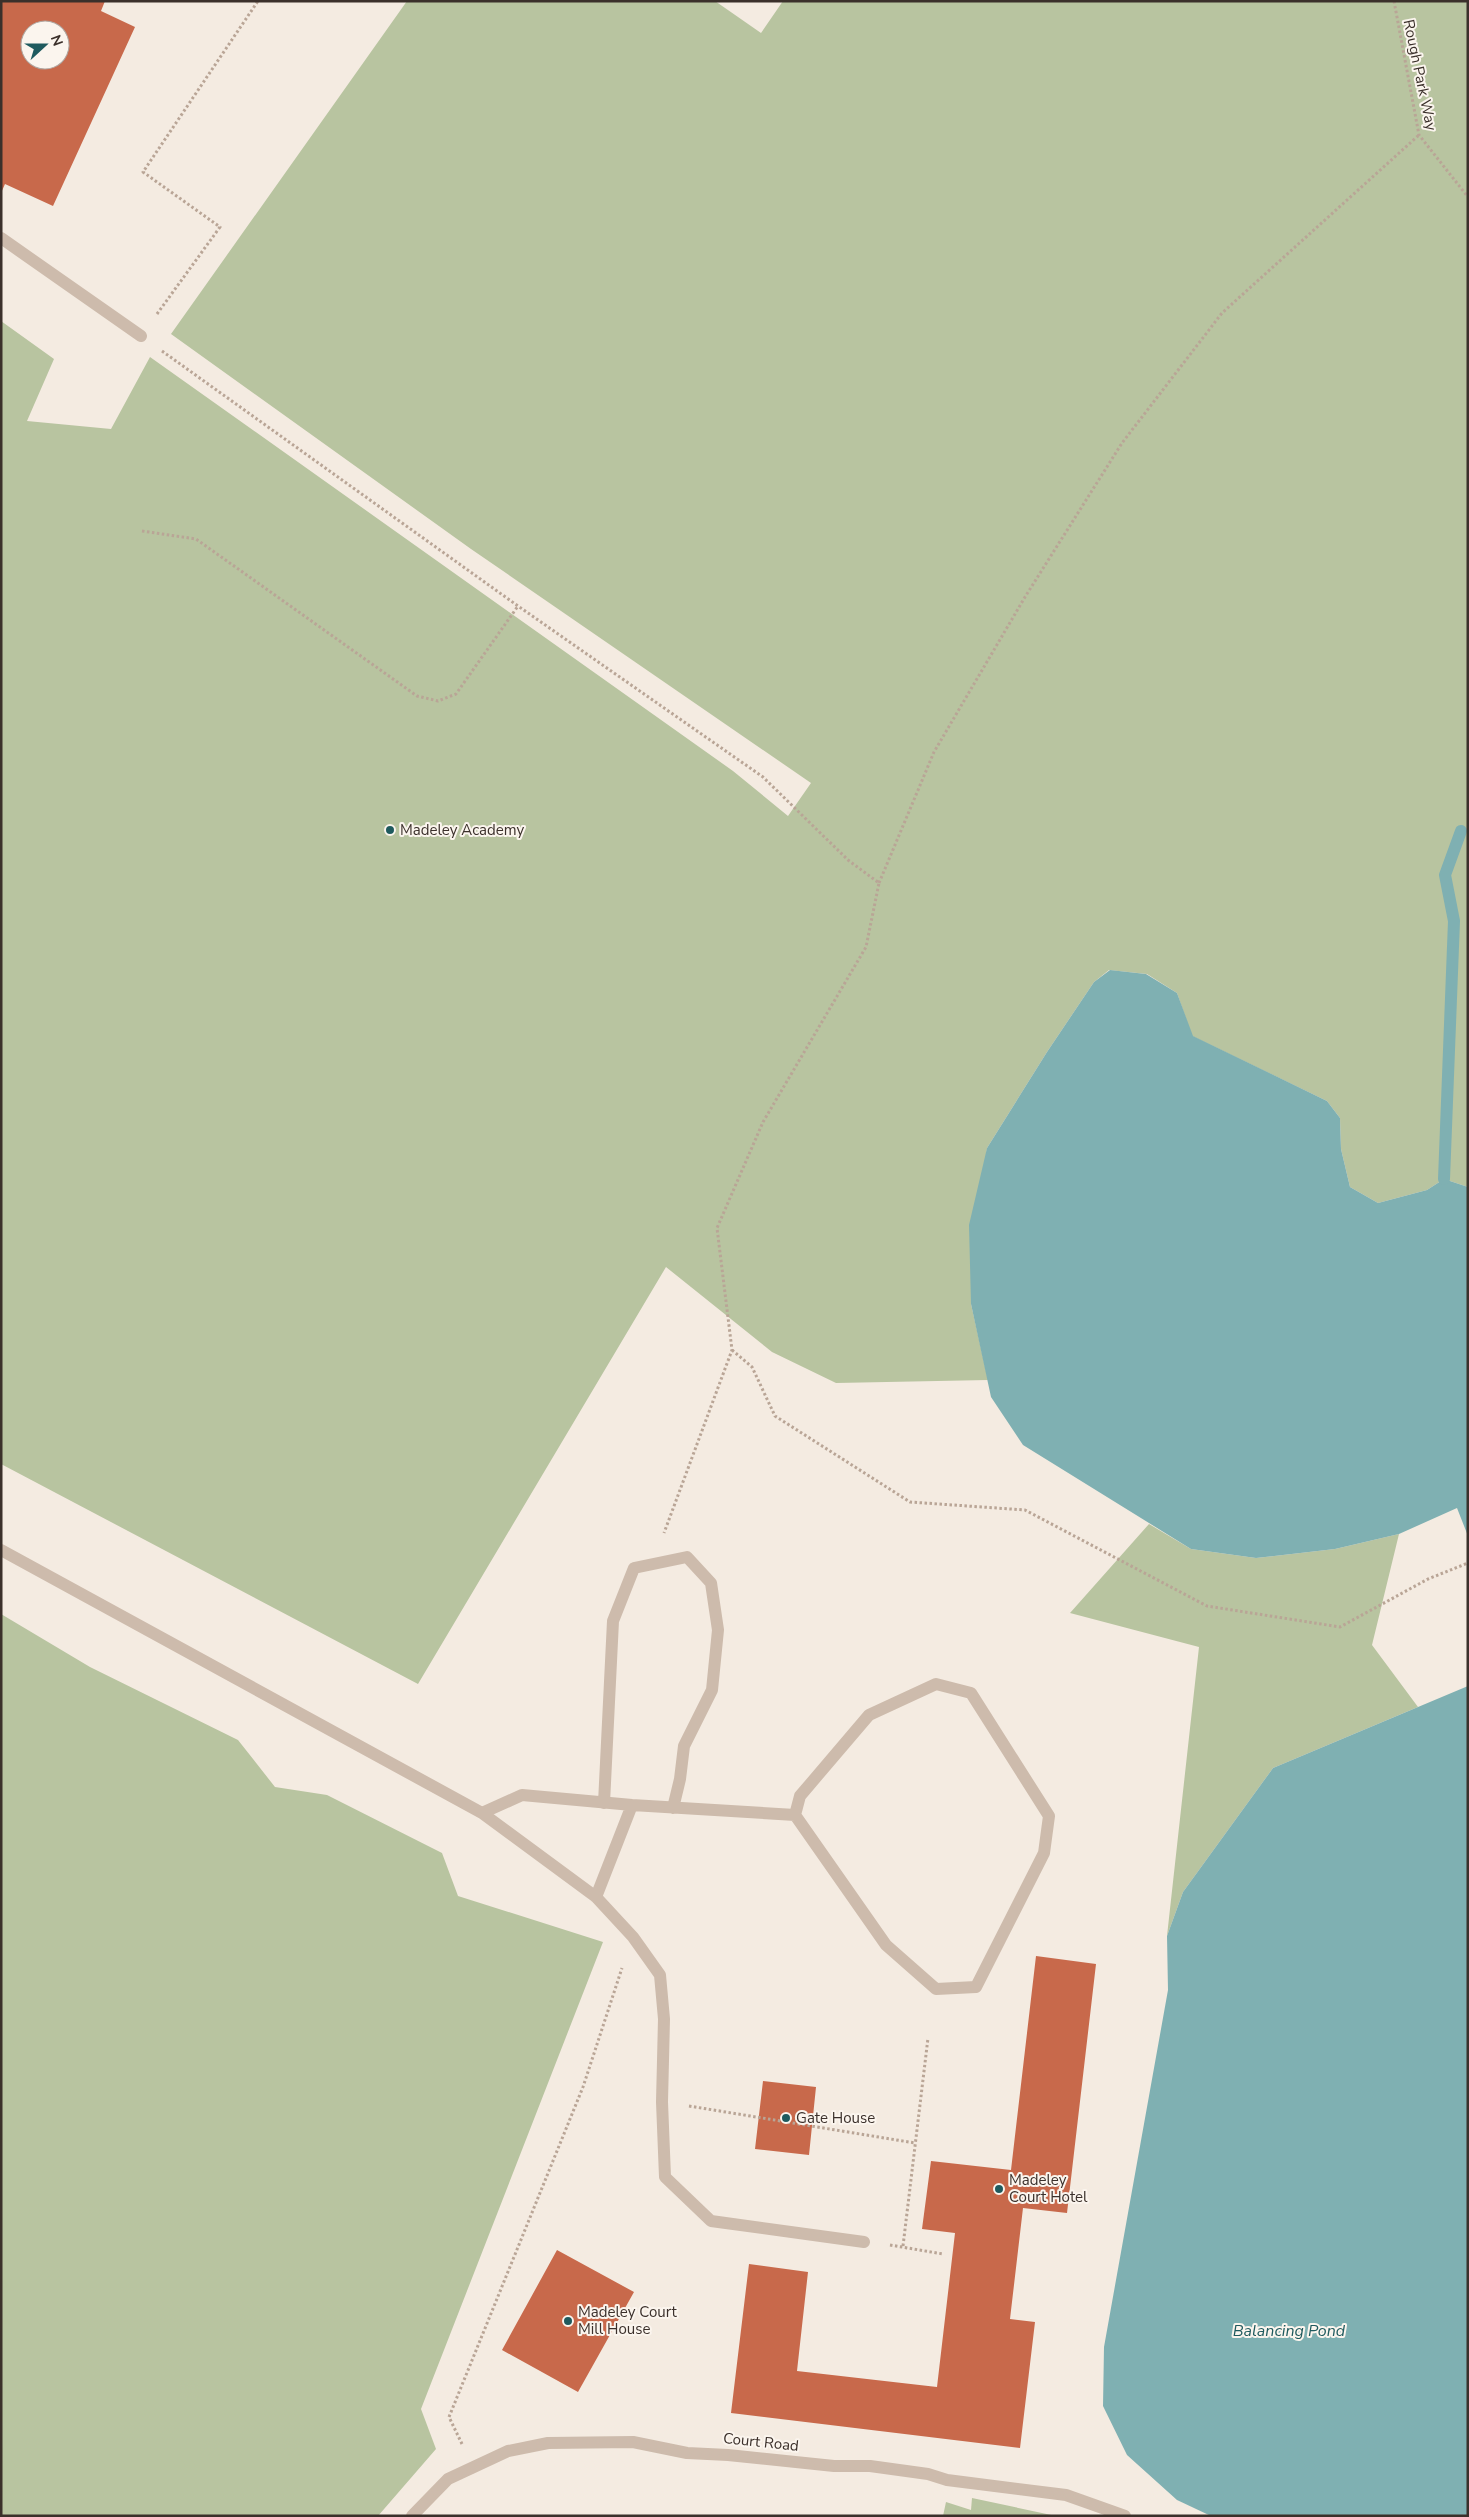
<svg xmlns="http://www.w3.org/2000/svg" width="1469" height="2517" font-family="'Nunito Sans',sans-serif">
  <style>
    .green { fill: #b8c4a0 }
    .water { fill: #7fb0b2 }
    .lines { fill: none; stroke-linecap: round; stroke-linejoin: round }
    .stream { stroke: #7fb0b2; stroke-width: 12 }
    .building { fill: #c8694b; fill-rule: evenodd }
    .path { stroke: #b9a596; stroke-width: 3; stroke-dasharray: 2.5 2.5; stroke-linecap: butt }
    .minor { stroke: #cdbbac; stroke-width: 12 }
    .poi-dot { fill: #1f5a5e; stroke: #fbf5ee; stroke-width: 2 }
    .labels { text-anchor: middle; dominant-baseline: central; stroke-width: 4; stroke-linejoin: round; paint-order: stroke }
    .street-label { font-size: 15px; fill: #3b302b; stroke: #fbf5ee }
    .poi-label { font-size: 15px; fill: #3b302b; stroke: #fbf5ee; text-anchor: start }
    .water-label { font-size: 16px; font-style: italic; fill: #1f5a5e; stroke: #fbf5ee }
  </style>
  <rect width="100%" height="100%" fill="#f4ebe1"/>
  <path class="green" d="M407,1H715L761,33L783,1H1468V1187L1444,1179L1427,1190L1378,1203L1350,1187L1341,1149L1340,1118L1327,1101L1192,1036L1177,993L1147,974L1109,970L1094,982L1047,1052L987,1148L971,1304L988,1380L836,1383L772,1352L666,1267L418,1684L1,1464V321L54,359L27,421L111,429L150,357L733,771L788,816L811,783L471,549L171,334Z
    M1149,1524L1191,1549L1256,1558L1335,1549L1399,1534L1372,1645L1418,1707L1273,1768L1183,1892L1167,1936L1199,1647L1070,1613Z
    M1,1614L90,1667L238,1740L275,1787L327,1795L442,1853L458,1896L603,1942L421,2409L436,2449L378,2516H1Z
    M972,2498L1056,2516H943L946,2502L971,2510Z"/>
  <path class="water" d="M1110,970L1146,974L1177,993L1193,1036L1327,1101L1340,1118L1341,1149L1350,1187L1378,1203L1427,1190L1444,1179L1468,1187V1536L1457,1508L1399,1534L1335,1549L1256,1558L1191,1549L1023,1445L991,1397L971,1304L969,1225L987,1148L1047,1052L1094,982Z
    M1468,1686V2516H1211L1177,2500L1127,2455L1103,2406L1104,2347L1168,1990L1167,1936L1183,1892L1273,1768Z"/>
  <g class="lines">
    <path class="stream" d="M1444,1179L1454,921L1445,875L1461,831"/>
  </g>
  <path class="building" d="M1,1H105L101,11L135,27L53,206L5,184L1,193ZM30,30H60V60H30Z
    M1036,1956L1096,1964L1067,2213L1023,2208L1010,2319L1035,2322L1020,2448L731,2413L749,2264L808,2272L797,2371L937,2387L955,2233L922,2229L931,2161L1011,2170Z
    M763,2081L816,2087L809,2155L755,2149Z
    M557,2250L634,2292L578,2392L502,2350Z"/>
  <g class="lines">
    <path class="path" d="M1394,1L1419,135L1468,197
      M157,314L220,227L143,172L258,1
      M162,351L518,606L763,777L848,860L879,883L866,947L763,1122L717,1228L732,1350L664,1533
      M142,531L196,539L417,696L438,701L456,694L518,606
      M879,883L934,752L1025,597L1122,443L1222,313L1419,135
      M732,1350L752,1367L775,1416L910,1502L1025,1510L1207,1606L1340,1627L1428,1579L1468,1563
      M689,2106L915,2143
      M890,2245L943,2254
      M903,2246L928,2038
      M462,2444L449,2417L583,2087L622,1968"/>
    <path class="minor" d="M1,238L141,336
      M1,1550L482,1813L596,1897L633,1937L660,1975L664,2019L662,2102L665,2177L711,2221L864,2242
      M936,1684L971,1693L1049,1816L1044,1853L976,1987L936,1989L886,1945L795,1815L800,1796L869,1715Z
      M604,1803L613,1621L634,1568L687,1557L711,1583L718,1630L712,1690L684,1746L680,1779L673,1808
      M482,1813L522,1795L632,1805L795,1815
      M596,1897L632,1805
      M412,2516L448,2479L508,2451L548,2443L633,2442L687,2453L728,2455L834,2466H870L928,2474L947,2480L1066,2495L1125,2516"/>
  </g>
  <g class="poi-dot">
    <circle cx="390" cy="830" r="5"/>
    <circle cx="786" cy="2118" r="5"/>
    <circle cx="999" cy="2189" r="5"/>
    <circle cx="568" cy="2321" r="5"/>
  </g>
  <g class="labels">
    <g class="street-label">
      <text transform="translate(1420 75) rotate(78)">Rough Park Way</text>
      <text transform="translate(761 2442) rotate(6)">Court Road</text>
    </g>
    <g class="poi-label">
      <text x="400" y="830">Madeley Academy</text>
      <text x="796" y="2118">Gate House</text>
      <text x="1009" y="2180">Madeley<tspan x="1009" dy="17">Court Hotel</tspan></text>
      <text x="578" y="2312">Madeley Court<tspan x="578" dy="17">Mill House</tspan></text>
    </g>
    <g class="water-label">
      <text x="1289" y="2331">Balancing Pond</text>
    </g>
  </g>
  <rect width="1469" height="2517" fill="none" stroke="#3b302b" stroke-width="5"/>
  <g transform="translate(45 45) rotate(69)"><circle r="24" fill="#fbf5ee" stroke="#aea6a0"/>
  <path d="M0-4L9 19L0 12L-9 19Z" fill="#1f5a5e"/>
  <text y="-8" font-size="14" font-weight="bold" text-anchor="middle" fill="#3b302b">N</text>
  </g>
</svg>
